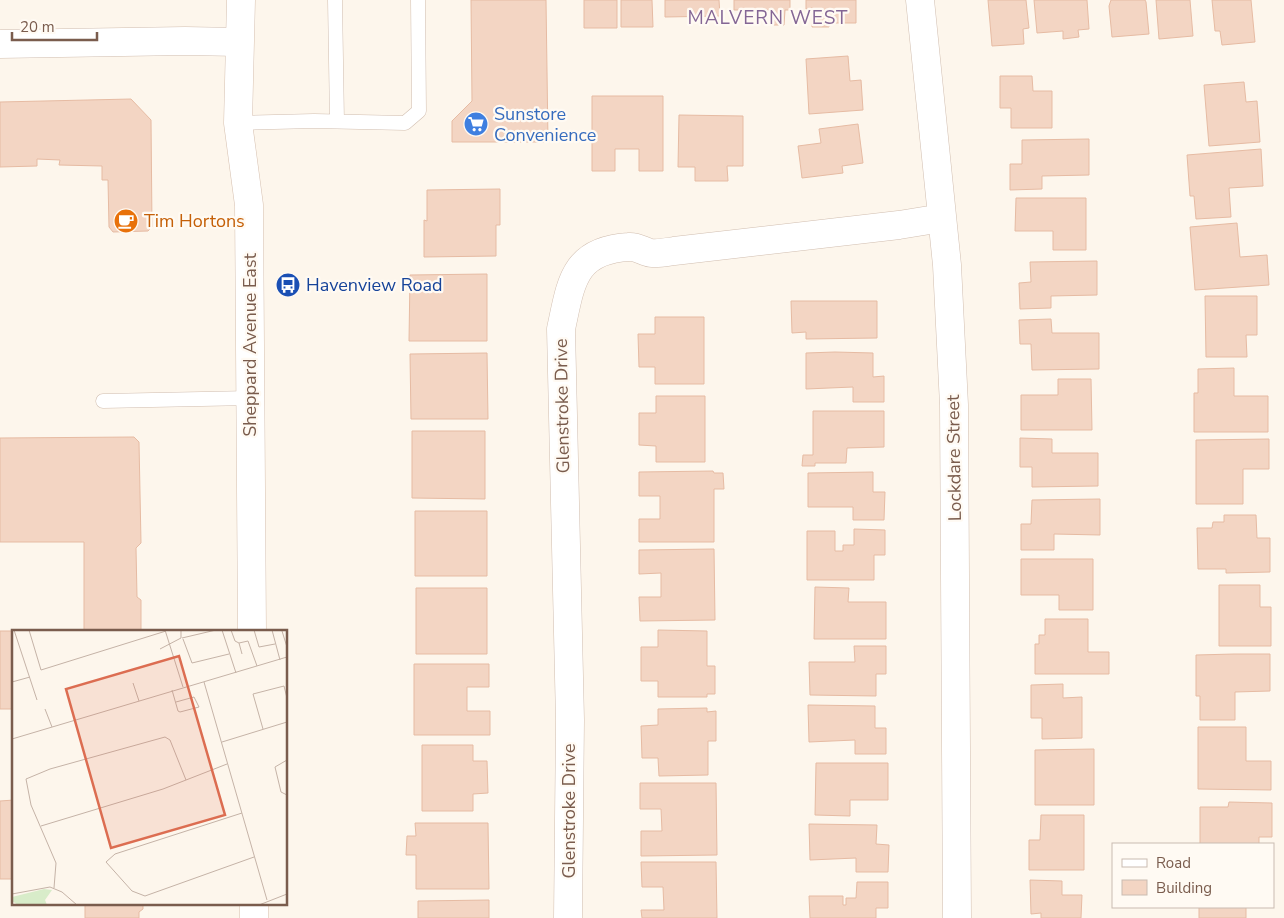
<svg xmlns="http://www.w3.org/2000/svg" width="1284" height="918" font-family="'Nunito Sans',sans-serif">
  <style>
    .building { fill: #f3d5c3; stroke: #e6bba3 }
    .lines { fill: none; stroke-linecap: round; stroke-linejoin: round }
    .service-casing { stroke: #d1beb0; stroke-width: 15 }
    .minor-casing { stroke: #d1beb0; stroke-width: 29 }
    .secondary-casing { stroke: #d6c0b0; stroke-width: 29 }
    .service { stroke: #fff; stroke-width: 14 }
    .minor { stroke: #fff; stroke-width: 28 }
    .secondary { stroke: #fff; stroke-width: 28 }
    .labels { text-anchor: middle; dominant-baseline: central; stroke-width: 4.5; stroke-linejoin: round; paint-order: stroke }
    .shop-label { font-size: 18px; fill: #366cbe; stroke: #fffaf3; text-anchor: start }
    .food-label { font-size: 18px; fill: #c56008; stroke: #fffaf3; text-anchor: start }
    .transit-label { font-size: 18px; fill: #164399; stroke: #fffaf3; text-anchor: start }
    .street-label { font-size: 18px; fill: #7a5c4d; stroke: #fffaf3 }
    .neighbourhood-label { font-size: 19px; letter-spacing: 1px; fill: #846695; stroke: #fffaf3 }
    .inset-road { fill: none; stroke: #c5b3a7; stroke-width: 1 }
    .view { fill: #dc6d51; fill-opacity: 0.15; stroke: #dc6d51; stroke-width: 2.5 }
    .inset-edge { fill: none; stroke: #7a5c4d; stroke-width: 2.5 }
  </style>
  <rect width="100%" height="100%" fill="#fdf6ec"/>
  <path class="building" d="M471,0H546L548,142H452V121L472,101Z
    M584,0H617V28H584Z
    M621,0H652L653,27H621Z
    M665,0H719L720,16L665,17Z
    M734,0H790V10H785L784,25H770V10H734Z
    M806,0H856V23H829V27H812V8L806,9Z
    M988,0H1026L1029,28L1023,29L1024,44L992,46Z
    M1034,0H1087L1089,29L1078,30L1079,37L1063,39V31L1037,33Z
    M1111,0H1145L1146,2L1149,34L1112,37L1109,6Z
    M1156,0H1190L1193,36L1159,39Z
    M1212,0H1251L1255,42L1222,45L1220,31H1215Z
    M848,56L850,81L861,80L863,110L809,114L806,59Z
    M1000,76H1032L1033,91H1052V128H1011V108H1000Z
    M1244,82L1246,102L1257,101L1260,142L1209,146L1204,85Z
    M592,96H663V171H639V149H615V171H592Z
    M131,99L151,120L152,227L148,231L113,232L109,227L108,180H102V166L59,165L60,160L37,159V166L0,167V102Z
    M679,115L743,116V166H727L728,181H695V167H678Z
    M858,124L863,163L842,166L843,173L802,178L798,146L821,143L819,129Z
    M1089,139V175L1042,176V189L1010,190V164H1022V140Z
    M1261,149L1263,186L1229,188L1231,217L1196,219L1194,196H1190L1187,155Z
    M500,189V225H496V256L424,257V220L427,221V190Z
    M1016,198H1086V250H1053V231H1015Z
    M1237,223L1240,257L1267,255L1269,285L1195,290L1190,227Z
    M1097,261V295L1051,296V308L1020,309L1019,283L1031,282L1030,262Z
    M487,274V341H409L410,275Z
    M1205,296H1257V335H1246L1247,357H1206Z
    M791,301H877V338L806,339V332L792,333Z
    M655,317H704V384H655V367H639L638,334H655Z
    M1051,319L1052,333H1099V369L1032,370L1031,344H1020L1019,320Z
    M835,352L873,353V377L884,376V402H853V387L806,389V353Z
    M487,353L488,419H411L410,354Z
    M1234,368V396H1268V432H1194V393H1198V369Z
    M1058,379H1091L1092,430H1021V395H1058Z
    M656,396H705V462H656V446L639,445V413H656Z
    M813,411H884V447L847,448L846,463H815V466H802L803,455H813Z
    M412,431H485V499L412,498Z
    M134,437L139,442L141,543L136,548L137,597L141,600V632H14V709H0V631H84V542H0V438Z
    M1020,438L1052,439V453H1098V486L1032,487V467H1020Z
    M1269,439V469H1243V504H1196V440Z
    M713,471L714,473H723L724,489H714V542H639V519H660V496H639V472Z
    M873,472V492H885L884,520H853V507H808V473Z
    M1100,499V535L1054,534V550H1021V524H1031L1032,500Z
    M415,511H487V576H415Z
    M1224,515H1256L1257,538H1270V572L1226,573V569H1198L1197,528H1212L1213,522H1224Z
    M854,529L885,530V555H874V580H807V531H835V551H843V545H854Z
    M714,549L715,620L640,621L639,597H661V573L639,574V550Z
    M1021,559H1093V610H1059V595H1021Z
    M1219,585H1260V607H1271V646H1219Z
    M815,587L849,588L848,602H886V639H814Z
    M416,588H487V654H416Z
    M1045,619H1088V652H1109V674H1035V644H1039V635H1045Z
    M658,630L707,631V666H715V694H707V697H658V681H641V647H658Z
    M854,646H886V674H876V696L810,695L809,662H855Z
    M1234,654H1270V691L1235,692V720H1200V696H1196V655Z
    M414,664H489V687H467V711H490V735H414Z
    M1063,684V698L1082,697V738L1042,739V718H1031V685Z
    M808,705L875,706V728H886V754H855V740L809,742Z
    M707,708V712L716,711V741H708V775L659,776L658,758H642L641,726L658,725V709Z
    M1198,727H1246V761H1271V790L1198,789Z
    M422,745H473V761H487L488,793L473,794V811H422Z
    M1094,749V805H1035V750Z
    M816,763H888V800H850V816L815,815Z
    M640,783H716L717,855L641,856V831H662L661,809H640Z
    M14,800V879H0V801Z
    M1229,802L1272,803V837H1259V844H1200V807H1228Z
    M1041,815H1084V870H1029V840H1040Z
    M415,823H488L489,889H416V855H406L407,836H416Z
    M809,824L877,825L876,844L889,845L888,872H856V858L810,860Z
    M641,862H716L717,918H642L641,910H664L663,887H642Z
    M1030,880L1062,881V895H1082L1081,918H1041V913L1031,914Z
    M857,882H888V908H876V918H810L809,896H843V905H846V898H856Z
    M489,900V918H418V901Z
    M85,904H143V909L139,912V918H85Z
    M1199,907H1246V918H1199Z"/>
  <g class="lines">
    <defs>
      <path id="service" d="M335,0L337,121
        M238,123L314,121L405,123L419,111L418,0
        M103,401L251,398"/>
      <path id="minor" d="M920,0L947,265L954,405L957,918
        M0,44L185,41L239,42
        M568,918L570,720L561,329C571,283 573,250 629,247C637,246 644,252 651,253C658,254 667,252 674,251L899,225L942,218"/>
      <path id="secondary" d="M241,0L238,123L249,205L252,632
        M254,904V918"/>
    </defs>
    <use href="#service" class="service-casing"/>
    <use href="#minor" class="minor-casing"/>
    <use href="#secondary" class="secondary-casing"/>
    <use href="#service" class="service"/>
    <use href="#minor" class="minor"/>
    <use href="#secondary" class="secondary"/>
  </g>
  <defs>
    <symbol id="supermarket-disc" viewBox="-11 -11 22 22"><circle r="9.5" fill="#3f7fe0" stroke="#fffaf3"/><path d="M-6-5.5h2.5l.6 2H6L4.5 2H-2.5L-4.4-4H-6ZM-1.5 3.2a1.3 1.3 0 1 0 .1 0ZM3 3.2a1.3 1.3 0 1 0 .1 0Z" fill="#fff"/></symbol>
    <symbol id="cafe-disc" viewBox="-11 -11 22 22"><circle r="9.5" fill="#e8710a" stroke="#fffaf3"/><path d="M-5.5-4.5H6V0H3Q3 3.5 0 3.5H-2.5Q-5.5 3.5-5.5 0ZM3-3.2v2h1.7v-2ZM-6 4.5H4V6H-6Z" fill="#fff"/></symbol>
    <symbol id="bus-disc" viewBox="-11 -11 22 22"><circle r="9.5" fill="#1a4fb4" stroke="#fffaf3"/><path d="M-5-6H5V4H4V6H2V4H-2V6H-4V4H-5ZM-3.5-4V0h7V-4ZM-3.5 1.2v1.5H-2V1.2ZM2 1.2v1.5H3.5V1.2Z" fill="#fff"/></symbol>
  </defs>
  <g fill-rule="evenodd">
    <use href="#supermarket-disc" x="462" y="110" width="28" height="28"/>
    <use href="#cafe-disc" x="112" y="207" width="28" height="28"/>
    <use href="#bus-disc" x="274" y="271" width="28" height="28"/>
  </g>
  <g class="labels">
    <g class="shop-label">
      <text x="494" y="114">Sunstore<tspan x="494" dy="21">Convenience</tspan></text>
    </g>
    <g class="food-label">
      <text x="144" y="221">Tim Hortons</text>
    </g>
    <g class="transit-label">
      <text x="306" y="285">Havenview Road</text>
    </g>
    <g class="street-label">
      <text transform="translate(250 345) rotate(-90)">Sheppard Avenue East</text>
      <text transform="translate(562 406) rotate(-91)">Glenstroke Drive</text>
      <text transform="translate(954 458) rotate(-91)">Lockdare Street</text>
      <text transform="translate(569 811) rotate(-90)">Glenstroke Drive</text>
    </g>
    <g class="neighbourhood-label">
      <text x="768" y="18">MALVERN WEST</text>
    </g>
  </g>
  <g transform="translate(12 630)">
    <rect width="275" height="275" fill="#fdf6ec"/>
    <path d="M32,259L40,260L33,270L35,275H6L0,271V267Z" fill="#d8ecc9"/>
    <path class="inset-road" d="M2,0L25,70M17,0L29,40L154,1M153,0L171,57M210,0L224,43M219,0L223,11L227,13M242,0L247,17L263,14M260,0L268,30M270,1L275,17M170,8L204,0M171,9L180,33L217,24M148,19L169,8V0M230,24L227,13L236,11L245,36M0,52L18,47M192,52L255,270M121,53L127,71M160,60L166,81L168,82L187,77L182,67L164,72M33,79L40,97M251,99L241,64L272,56L275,68M0,109L275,27M210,112L275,92M275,130L263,137L269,162L275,165M230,183L103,224L94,232L120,261L133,266L242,227M29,196L151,159L215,134M42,258L44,233L19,175L14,149L38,139L153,107L158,110L174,150M0,264L38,257L50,262L65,275M247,275L275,264"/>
    <path class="view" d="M167,26L213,185L99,218L54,59Z"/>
    <rect width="275" height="275" class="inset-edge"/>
  </g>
  <rect x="1112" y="843" width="162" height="65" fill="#fffaf3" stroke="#cabbb1"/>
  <rect x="1122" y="859" width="25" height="8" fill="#ffffff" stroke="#cabbb1"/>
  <text x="1156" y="868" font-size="15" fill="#7a5c4d">Road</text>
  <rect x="1122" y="880" width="25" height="15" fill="#f3d5c3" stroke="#cabbb1"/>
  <text x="1156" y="893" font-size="15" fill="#7a5c4d">Building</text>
  <path d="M12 32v8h85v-8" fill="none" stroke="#7a5c4d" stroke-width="2.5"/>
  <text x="20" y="32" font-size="15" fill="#7a5c4d" stroke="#fffaf3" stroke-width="4" paint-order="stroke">20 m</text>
</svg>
